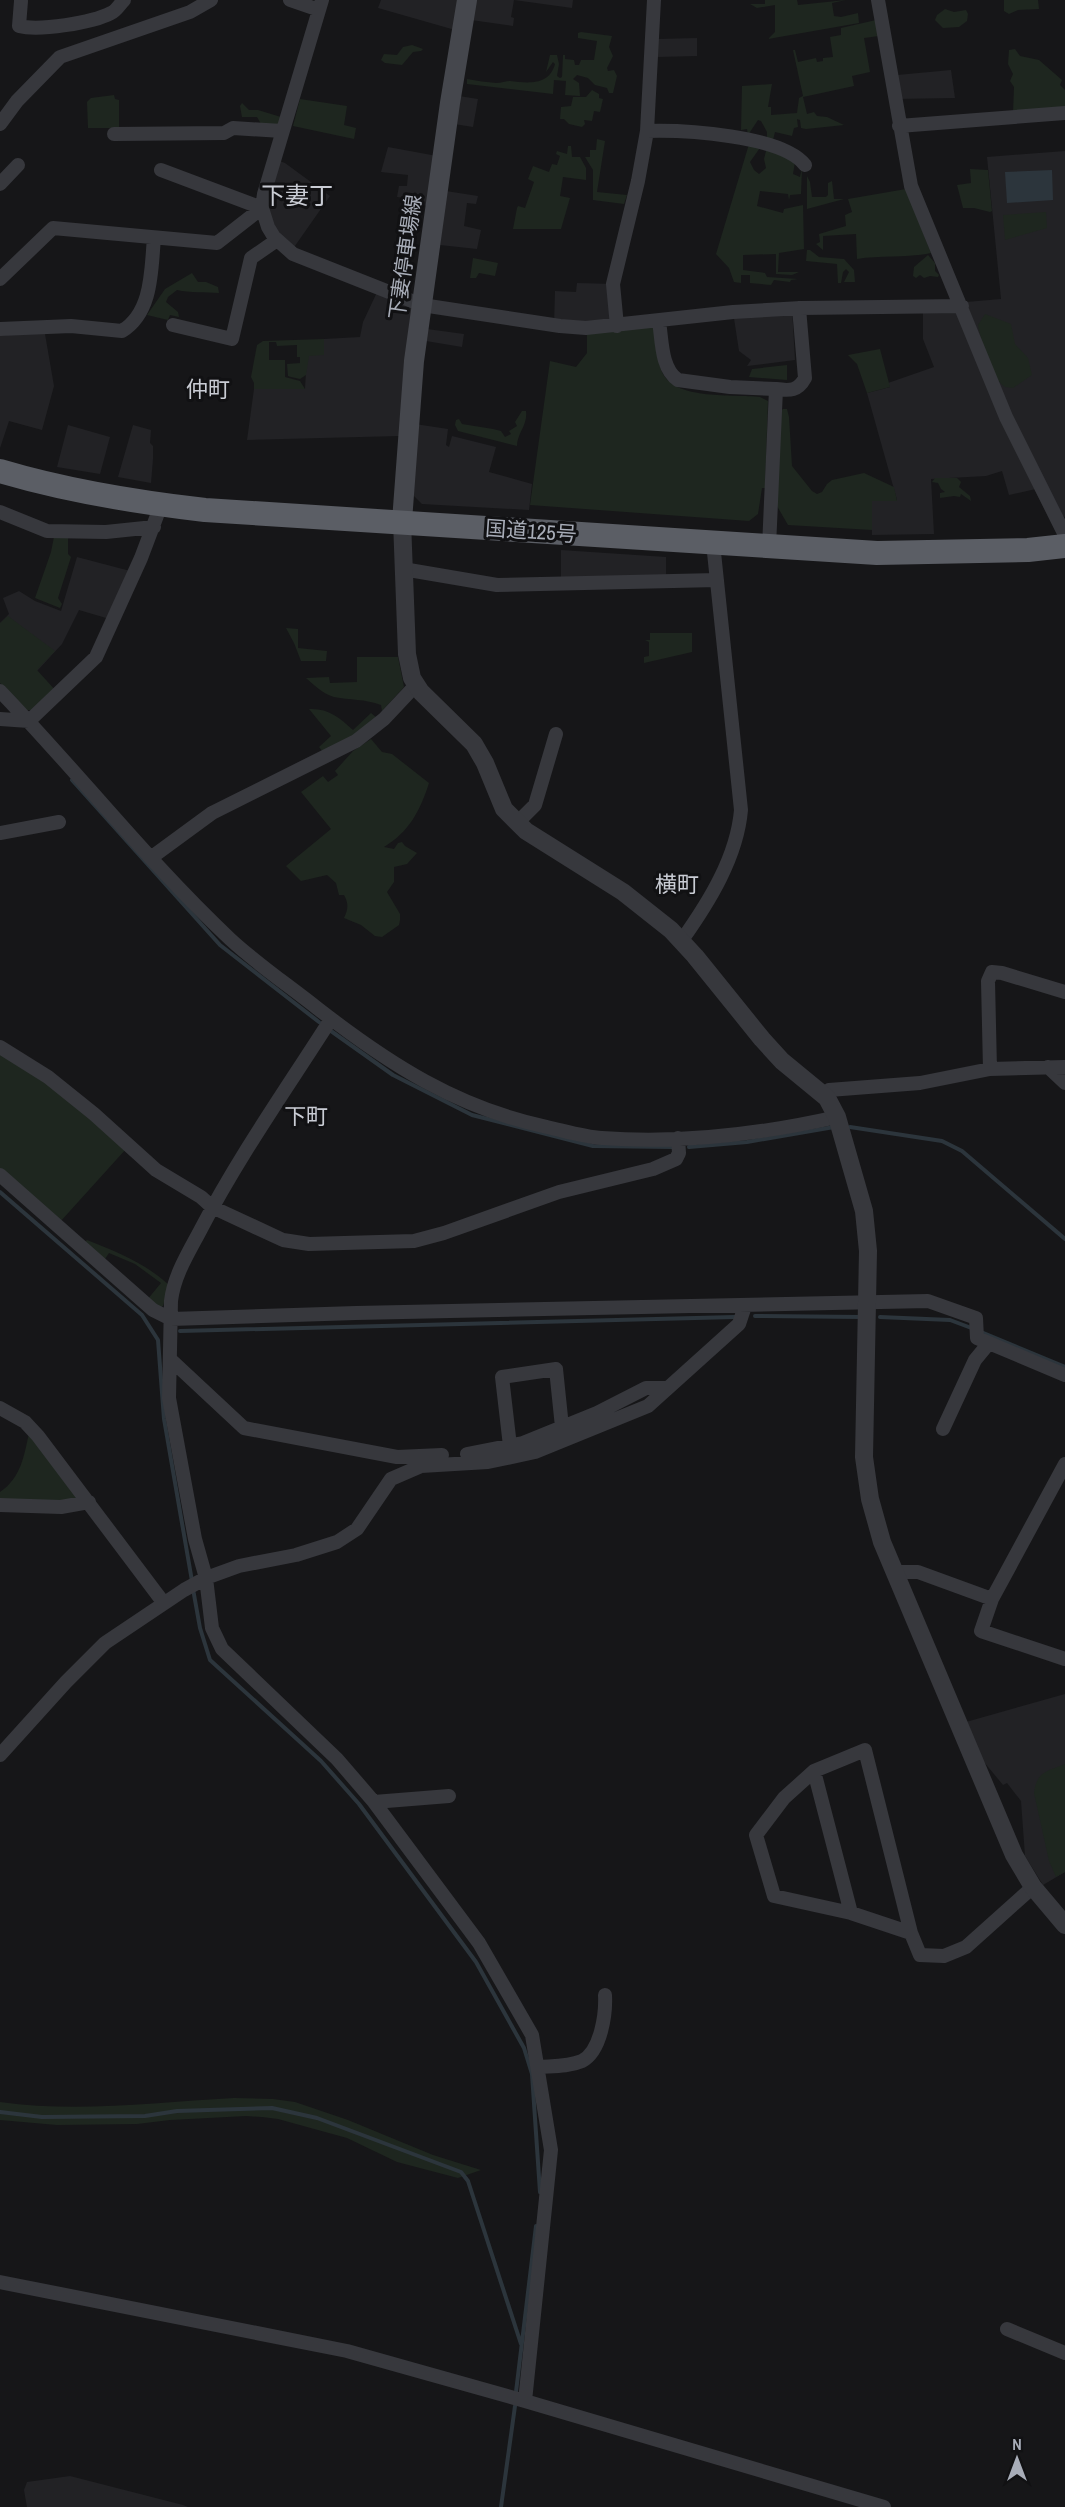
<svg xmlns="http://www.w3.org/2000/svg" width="1065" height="2507" font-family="'Archivo Narrow','Noto Sans JP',sans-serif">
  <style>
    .built { fill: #222225 }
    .green { fill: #1e261f }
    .water { fill: #2c353c }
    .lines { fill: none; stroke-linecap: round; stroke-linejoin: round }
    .stream { stroke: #2c353c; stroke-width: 4 }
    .minor { stroke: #37383d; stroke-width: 14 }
    .tertiary { stroke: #37383d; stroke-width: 18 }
    .secondary { stroke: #45474d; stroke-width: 20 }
    .trunk { stroke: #5b5e65; stroke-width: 24 }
    .labels { text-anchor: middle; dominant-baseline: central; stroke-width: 6; stroke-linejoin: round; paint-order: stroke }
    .street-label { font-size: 21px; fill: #a8adb8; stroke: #111113 }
    .neighbourhood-label { font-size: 22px; fill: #c9ccd4; stroke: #111113 }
    .quarter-label { font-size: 24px; fill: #c9ccd4; stroke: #111113 }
  </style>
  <rect width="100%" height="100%" fill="#161618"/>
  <path class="built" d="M381,0H461L455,30L378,8Z
    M474,0H573L572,8L514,0L511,17L514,18L513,26L471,20Z
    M697,38V56L657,57L658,39Z
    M951,70L955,98L894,99L897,75Z
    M459,96L478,99L473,127L454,124Z
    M388,147L437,156L430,206L413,204L414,199L397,197L399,186H407L408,175L381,172Z
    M1065,151V517L1059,514L1022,440L966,302L1001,299L987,157Z
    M274,159L285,163L330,196L290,253L263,214Z
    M446,191L478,196L476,204L467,203L464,226L481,230L477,249L440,245Z
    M577,283L613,284L617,326L554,325L555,291L576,292Z
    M379,288L416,303L399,436L247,440L254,389H305L307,355H324V339L360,337L363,322Z
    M962,306L1036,489L1009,495L1002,471L986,476L931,479L934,534L872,535V501L897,500L867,393L890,387L888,383L934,367L923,339V307Z
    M792,308L795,360L747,366L751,360L739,351L733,312Z
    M427,329L464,334L462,347L426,341Z
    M38,332L45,334L54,386L42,430L9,421L0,448V336Z
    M415,424L448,429L446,445L449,447L452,436L496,447L489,472L532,484L529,510L422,504L412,494Z
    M68,425L110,437L100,474L57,467Z
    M133,425L151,430L150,443L153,446V459L151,483L118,477Z
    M561,550L666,557V575L561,584Z
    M77,557L134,572L113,620L79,610L62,644L37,671L0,683V623L9,614L3,598L19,591L35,601L61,611Z
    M1065,1694V1872L1043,1885L1025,1856L1021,1801L1007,1783L1003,1785L979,1756L966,1722Z
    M70,2476L183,2505L188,2507H27L24,2490L27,2482Z"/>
  <path class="green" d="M765,0H797L798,5L846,0L832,3L834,16L841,17L858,13L859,23L768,39L775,32V5L757,8L750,4H765Z
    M1004,0H1038L1039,9L1018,10L1009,14L1004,11Z
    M945,9L954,12L966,10L968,14L967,21L959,27L943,28L935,20L937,15Z
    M876,20L879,36L864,38L870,72L852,76L854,86L803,97L807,114L814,112L817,116L827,117L844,125L806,129L801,128L800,120L797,119L798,127L794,128L792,136L775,132L773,140L767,138V132L761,121L758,120L748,135L747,129L741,130L742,86L772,84L768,107H771V115L797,113L799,98L803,96L793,50H795L798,62L816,58L817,62L823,61V58L833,57L830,37L841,35V28Z
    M581,32L612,36L609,47L613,56L607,68L608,71L614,70L617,76L613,93H609L607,88L595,85L588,78L577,75L573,79L579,83L580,96L565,95L566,81L554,80L553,94L467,84V79C477,81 487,82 496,83C501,83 506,81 510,81C528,83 549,86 555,64L553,62L546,72L550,55H557L559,64L557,76L560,78L562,77L563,55H565V59L574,60L575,65H579L581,60H594L597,41L578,38V33Z
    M412,45L423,49L421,51L413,52L402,65L385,63L381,60L384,54L397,55L403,47Z
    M1015,49L1020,56L1039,60L1062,80L1060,85L1065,90V115L1013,113L1014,87L1010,81L1013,74L1008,64L1009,50Z
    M592,90L599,94V98L603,99L600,112L594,111L592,121L584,120L585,124L582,127L569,124L564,119H560L561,107L571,106L573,97H586Z
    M114,95L115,99L119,100V128H88L87,102L91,98Z
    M300,99L347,106L344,125L356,128L354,139L293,126Z
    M242,103L249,110H258L281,117L278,126L261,124L257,117H242L240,106Z
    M597,139L605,141L597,192L627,195L624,204L593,200V170L585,157H590V150H596Z
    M749,144L762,145L750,162L754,170L759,174L766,168L764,159L767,147L795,162L793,174L800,177L802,168L801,194L790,195L789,200L788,194L760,191L757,206L783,213L784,209L803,205L804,249L779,253L778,272H799L792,275L776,274V254L743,255V270L765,273L767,277L798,279L791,280L790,282L774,280L771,285L750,283V275H741V283L734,282L729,268L716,254Z
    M568,146H571L572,157H580L586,168V180L563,177L560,196L570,198L561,229H513L517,208L518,206L525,208L534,182L528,179L533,166L549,172L552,164L557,165L560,156L556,154L557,151L567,154Z
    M970,169L988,170L992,211L990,212L974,208H963L957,185L971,183Z
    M807,176L810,182L812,197H826L828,195V183L832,181L834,199H844L807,209Z
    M906,189L931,253C909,258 881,255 857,259L856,234L823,236V250L816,244L820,242L819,234L846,226L845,215L852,212L848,199Z
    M1046,212L1047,228L1005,240L1003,215Z
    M807,250H810L819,257L844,259L854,270L855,282H844L849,272L846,269L843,272L841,283H838L837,264L806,261Z
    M928,255L935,263V271L939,275L938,277L930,276L924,278L920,275L916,278L913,276L914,267Z
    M473,258L498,263L495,276L479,273L476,278H470Z
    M192,273L198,282H206L218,287L219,293C205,292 190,293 177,290L168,297L166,302L178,312L179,317L170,315L168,320L147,315L165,289Z
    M985,314L1011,324L1015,344L1028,358L1032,375L1013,388L1005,387C991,378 981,341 978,325Z
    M652,327L657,332C658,344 657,363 663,374C677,400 733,394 760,397L768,401L765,488H762L758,514L749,521L530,505L550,361L576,367L587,353V332Z
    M324,339V355L309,356L306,375L300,379L291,377L288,376L287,364L300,363V357H297V345L277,346L276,342H269V360H285V377L300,381L305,389H254V383L251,377L257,345L263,341Z
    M880,349L890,387L867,393L857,364L848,355Z
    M787,365V380L749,377L752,369Z
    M783,409H787L789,417L792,466L812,491L817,494L822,492L827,484L832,480L864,473L894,487L897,501H872V530L788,525L777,506L781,411Z
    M522,411H526C528,425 517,433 517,446L458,431L455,425L456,420L459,419L462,424L493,429L501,431L505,437L511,434L509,431L517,426L515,422Z
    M935,478H957L961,482L959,487L970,496L971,501L961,494L960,497L954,496L940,498V493L945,492L941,489L938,483L932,482Z
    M54,537H68V554L71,557L58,598L62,604L60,608L35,598L51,552Z
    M8,616L55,651L37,670L56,691L32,710H26L0,683V623Z
    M286,628L298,629V648L327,651L326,661H301L294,643Z
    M650,633H692V652L644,663V657L649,656V642L645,640H650Z
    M357,657H398L404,687L382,711L381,705C365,699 350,700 334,697C323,694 314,685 306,678L329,677L330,683L357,682Z
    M309,709C328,708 339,717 353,730L371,713L377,718L359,733L323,752L319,747L331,736Z
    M371,739L382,752L392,754L429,783C420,811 409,832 384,847L394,849L398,843L402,842L405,846L417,853L407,864L394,867V882L387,892L400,914V920L399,925L382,937L375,936L361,925L344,918C348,909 349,904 344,895H339L336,883L327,875L301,881L286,866L331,829L301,792L323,776L328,782L338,775L335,771L353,751Z
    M0,1051L49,1082L126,1149L60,1222L0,1168Z
    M87,1240C117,1252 145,1263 169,1285L163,1306L160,1308L147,1300L161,1283L135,1264L109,1253L103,1262L83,1244Z
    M29,1433L78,1495L77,1499L63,1502L0,1500V1492C21,1478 24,1456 29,1433Z
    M1065,1764V1872L1056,1877L1049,1861L1034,1793C1037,1771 1046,1772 1065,1764Z
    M234,2098L273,2099L295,2102L348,2120L433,2155L481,2170L458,2178L397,2162L347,2138L278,2119L262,2117L246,2116L170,2120L137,2124L57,2125L0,2120V2102C78,2113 156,2102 234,2098Z"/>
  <path class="water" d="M1052,170L1053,200L1007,203L1005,172Z"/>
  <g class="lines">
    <path class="stream" d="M72,780L220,945L319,1022
      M331,1031L393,1075L472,1115L593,1146L674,1147
      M850,1127L942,1141L962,1151L1065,1239
      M689,1147L747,1142L834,1127
      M0,1192L142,1315L158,1340L164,1419L192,1581
      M755,1316L862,1317
      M880,1317L950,1320L974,1329
      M180,1331L735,1317
      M981,1332L1065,1367
      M193,1589L200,1628L210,1660L321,1761L359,1804L476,1962L524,2048L532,2074L540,2192
      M0,2112L42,2117L145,2116L177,2111L272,2108L317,2118L461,2172L468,2181L521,2344
      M516,2392L536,2226
      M501,2507L515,2406"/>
    <path class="minor" d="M290,0L319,10
      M322,0L264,194L262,208L268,227L274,237L293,254L422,305L560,326L586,328L733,312L801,308L962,306
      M878,0L911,186L1006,417L1065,535
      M21,1L19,26C39,31 92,23 111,13C116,11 120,4 124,0
      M0,124L17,101L60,57L190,12L211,0
      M899,126L1065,113
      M647,131C683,130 782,135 805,165
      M114,134L224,133L233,128L282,131
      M161,170L262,208
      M0,184L18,165
      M0,279L53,228L217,243L262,208
      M659,321C662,340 661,369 678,380L730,387L776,389L769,547
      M173,325L232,339L251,258L277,240
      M617,326L613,284L638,181L647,131L654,0
      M0,329L71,326L122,331C153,312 151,269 154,238
      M776,389C790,391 798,391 805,378L799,308
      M0,512L47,531L106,532L154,527
      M403,569L497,585L717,580
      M0,691C78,772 148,862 230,939C257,964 288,985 317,1008C389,1064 457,1108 547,1127C565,1131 584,1137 602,1138C680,1144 761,1134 837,1117
      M0,719L29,721
      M29,721L96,657L141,558L161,505
      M517,823L535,805L556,734
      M0,833L59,822
      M152,857L212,813L356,741L384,719L415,686
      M682,940C709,902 737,857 741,810L713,543
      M331,1019C287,1088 239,1156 201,1229C189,1252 174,1275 171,1301L169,1398L195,1539L206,1578L212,1628L222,1649L337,1759L374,1802L479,1943L532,2035L551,2150L525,2401
      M0,1047L48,1077L94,1114L156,1170L201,1197L212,1207L283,1240L309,1244L414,1241L444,1233L559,1192L653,1169L676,1159L679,1153L678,1138
      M1048,1067L1065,1083
      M990,1069L988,981L992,972L1002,973L1065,992
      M822,1094L829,1090L920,1083L990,1069L1065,1067
      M0,1175L153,1310L171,1319L356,1313L928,1301L976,1318L977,1338L1065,1375
      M170,1359L244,1428L397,1457L442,1455
      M0,1408L25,1422L38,1436L163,1602
      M943,1429L975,1360L989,1343
      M510,1446L502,1377L556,1369L562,1427
      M467,1454L523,1443L597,1413L646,1388H668
      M0,1505L61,1507L89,1502
      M894,1572H918L992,1599L1065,1464
      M992,1599L981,1631L1065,1659
      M865,1750L911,1933L851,1913L774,1896L756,1835L784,1798L814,1771Z
      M0,1755L66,1682L105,1643L184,1590L206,1578L239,1566L296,1555L337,1542L357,1529L391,1479L421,1466L488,1462L535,1452L648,1406L739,1324L745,1306
      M814,1771L851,1913
      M374,1802L449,1796
      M911,1933L920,1955L944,1956L966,1947L1033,1887
      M539,2067C553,2066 568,2067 582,2061C601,2051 606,2014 605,1995
      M0,2282L347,2351L525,2401L884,2507
      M1007,2329L1065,2353"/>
    <path class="tertiary" d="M402,521L407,654L412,678L421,692L474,744L485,763L504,809L526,831L623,892L671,930L695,956L762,1039L782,1061L827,1098L837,1117L864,1211L868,1251L864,1457L870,1499L882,1542L1014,1855L1033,1887L1065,1925"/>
    <path class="secondary" d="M402,521L414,361L450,103L467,0"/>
    <path class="trunk" d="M0,471C67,491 135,502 205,510L877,553L1028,550L1065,546"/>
  </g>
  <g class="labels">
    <g class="street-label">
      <text transform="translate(405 257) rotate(-82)">下妻停車場線</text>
      <text transform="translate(531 531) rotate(4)">国道125号</text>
    </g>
    <g class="neighbourhood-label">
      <text x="208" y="389">仲町</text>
      <text x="677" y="884">横町</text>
      <text x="306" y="1116">下町</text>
    </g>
    <g class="quarter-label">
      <text x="297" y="195">下妻丁</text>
    </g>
  </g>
  <g transform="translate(1017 2459)" stroke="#111113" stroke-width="4.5" paint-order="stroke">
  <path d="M0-4.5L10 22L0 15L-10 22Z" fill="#a8adb8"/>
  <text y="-9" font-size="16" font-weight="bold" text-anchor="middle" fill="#a8adb8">N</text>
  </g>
</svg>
